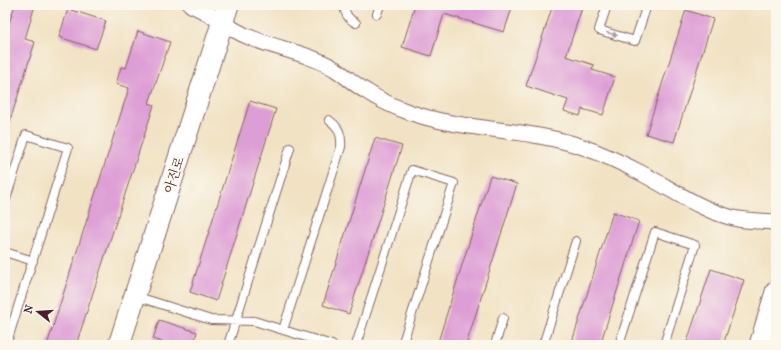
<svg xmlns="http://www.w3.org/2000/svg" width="781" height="350" font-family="'IM FELL French Canon','Noto Serif KR',serif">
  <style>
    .building { fill: #dd9dd5 }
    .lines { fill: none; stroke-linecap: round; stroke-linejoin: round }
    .lane-casing { stroke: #846360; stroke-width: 10 }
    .street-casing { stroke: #846360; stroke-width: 17 }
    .secondary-casing { stroke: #846360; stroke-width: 23 }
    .lane { stroke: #fff; stroke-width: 8 }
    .street { stroke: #fff; stroke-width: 15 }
    .secondary { stroke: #fff; stroke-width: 21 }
    .oneway { fill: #ae9aa0 }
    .labels { text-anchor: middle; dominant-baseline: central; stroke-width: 3.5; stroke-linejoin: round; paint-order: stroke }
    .street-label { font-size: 13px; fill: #4a1f2b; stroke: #fbf7ec }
  </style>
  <rect width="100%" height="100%" fill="#fbf7ec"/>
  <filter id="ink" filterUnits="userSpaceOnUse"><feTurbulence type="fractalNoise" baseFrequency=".025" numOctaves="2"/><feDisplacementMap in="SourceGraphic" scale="8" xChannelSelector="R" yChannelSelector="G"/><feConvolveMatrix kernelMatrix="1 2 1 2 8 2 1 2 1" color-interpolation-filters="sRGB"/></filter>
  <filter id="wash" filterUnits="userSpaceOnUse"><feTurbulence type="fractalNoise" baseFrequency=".012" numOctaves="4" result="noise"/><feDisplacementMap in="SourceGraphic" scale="16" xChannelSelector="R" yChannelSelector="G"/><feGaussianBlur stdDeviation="0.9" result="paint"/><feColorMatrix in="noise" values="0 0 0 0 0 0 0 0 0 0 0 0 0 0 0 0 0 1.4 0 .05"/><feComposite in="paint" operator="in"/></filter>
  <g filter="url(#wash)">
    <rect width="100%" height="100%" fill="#f1e2c3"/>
    <g id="blocks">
      <path class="building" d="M15,5H35L25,39L35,42L8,127L5,126V35Z
        M415,5H513L504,32L444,14L431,56L402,47Z
        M553,5H583L566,56L594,65L592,70L615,77L603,115L582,109L580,116L564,111L568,100L526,86Z
        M68,9L106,21L96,49L59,37Z
        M686,10L713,19L674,142L646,134Z
        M138,31L170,42L149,103L154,105L76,345H47L129,88L116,84L121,67L126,68Z
        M250,101L276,109L216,301L190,292Z
        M375,138L402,146L349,314L323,305Z
        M490,176L517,184L466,345H437Z
        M613,212L639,221L600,345H571Z
        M711,269L744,280L723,345H686Z
        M159,320L197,332L193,345H172L153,339Z"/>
    </g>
  </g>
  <g filter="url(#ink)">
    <use href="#blocks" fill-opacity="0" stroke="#846360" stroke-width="1"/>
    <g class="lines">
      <defs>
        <path id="lane" d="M344,5C345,14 348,19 356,23
          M607,5L599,30L635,41L647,5
          M377,14L380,5
          M5,202L26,135L68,148L6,345
          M5,252L33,261
          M135,296L211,320L254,321L332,345
          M283,330L341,147C342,135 339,127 329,120
          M228,345L290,148
          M356,345L412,170L454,183L402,345
          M495,345L503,318
          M543,345L576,241
          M619,345L655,232L695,245L664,345"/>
        <path id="street" d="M191,5C212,13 228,29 249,37C277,49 308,53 335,69C346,76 355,85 366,91C378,99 392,106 406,111C463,132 525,127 583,147C603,154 622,163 641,173C672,189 703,212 738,219C750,221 763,221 776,222"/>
        <path id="secondary" d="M119,345L228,5
          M760,345L776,292"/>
      </defs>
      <use href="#lane" class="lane-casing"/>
      <use href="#street" class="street-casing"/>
      <use href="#secondary" class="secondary-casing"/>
      <use href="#lane" class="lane"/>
      <use href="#street" class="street"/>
      <use href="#secondary" class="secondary"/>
    </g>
    <defs><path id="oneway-solid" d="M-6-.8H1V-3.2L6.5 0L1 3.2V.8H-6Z"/></defs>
    <use class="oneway" href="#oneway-solid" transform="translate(612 34) rotate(18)"/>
  </g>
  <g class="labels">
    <g class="street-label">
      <text transform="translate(174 175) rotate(-72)">아진로</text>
    </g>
  </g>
  <rect width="781" height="350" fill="none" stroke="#fbf7ec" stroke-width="20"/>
  <g transform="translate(38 312) rotate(287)" stroke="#fbf7ec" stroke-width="3" paint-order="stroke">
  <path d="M0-3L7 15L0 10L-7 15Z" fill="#4a1f2b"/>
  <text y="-6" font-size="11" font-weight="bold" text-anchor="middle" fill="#4a1f2b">N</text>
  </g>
</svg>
